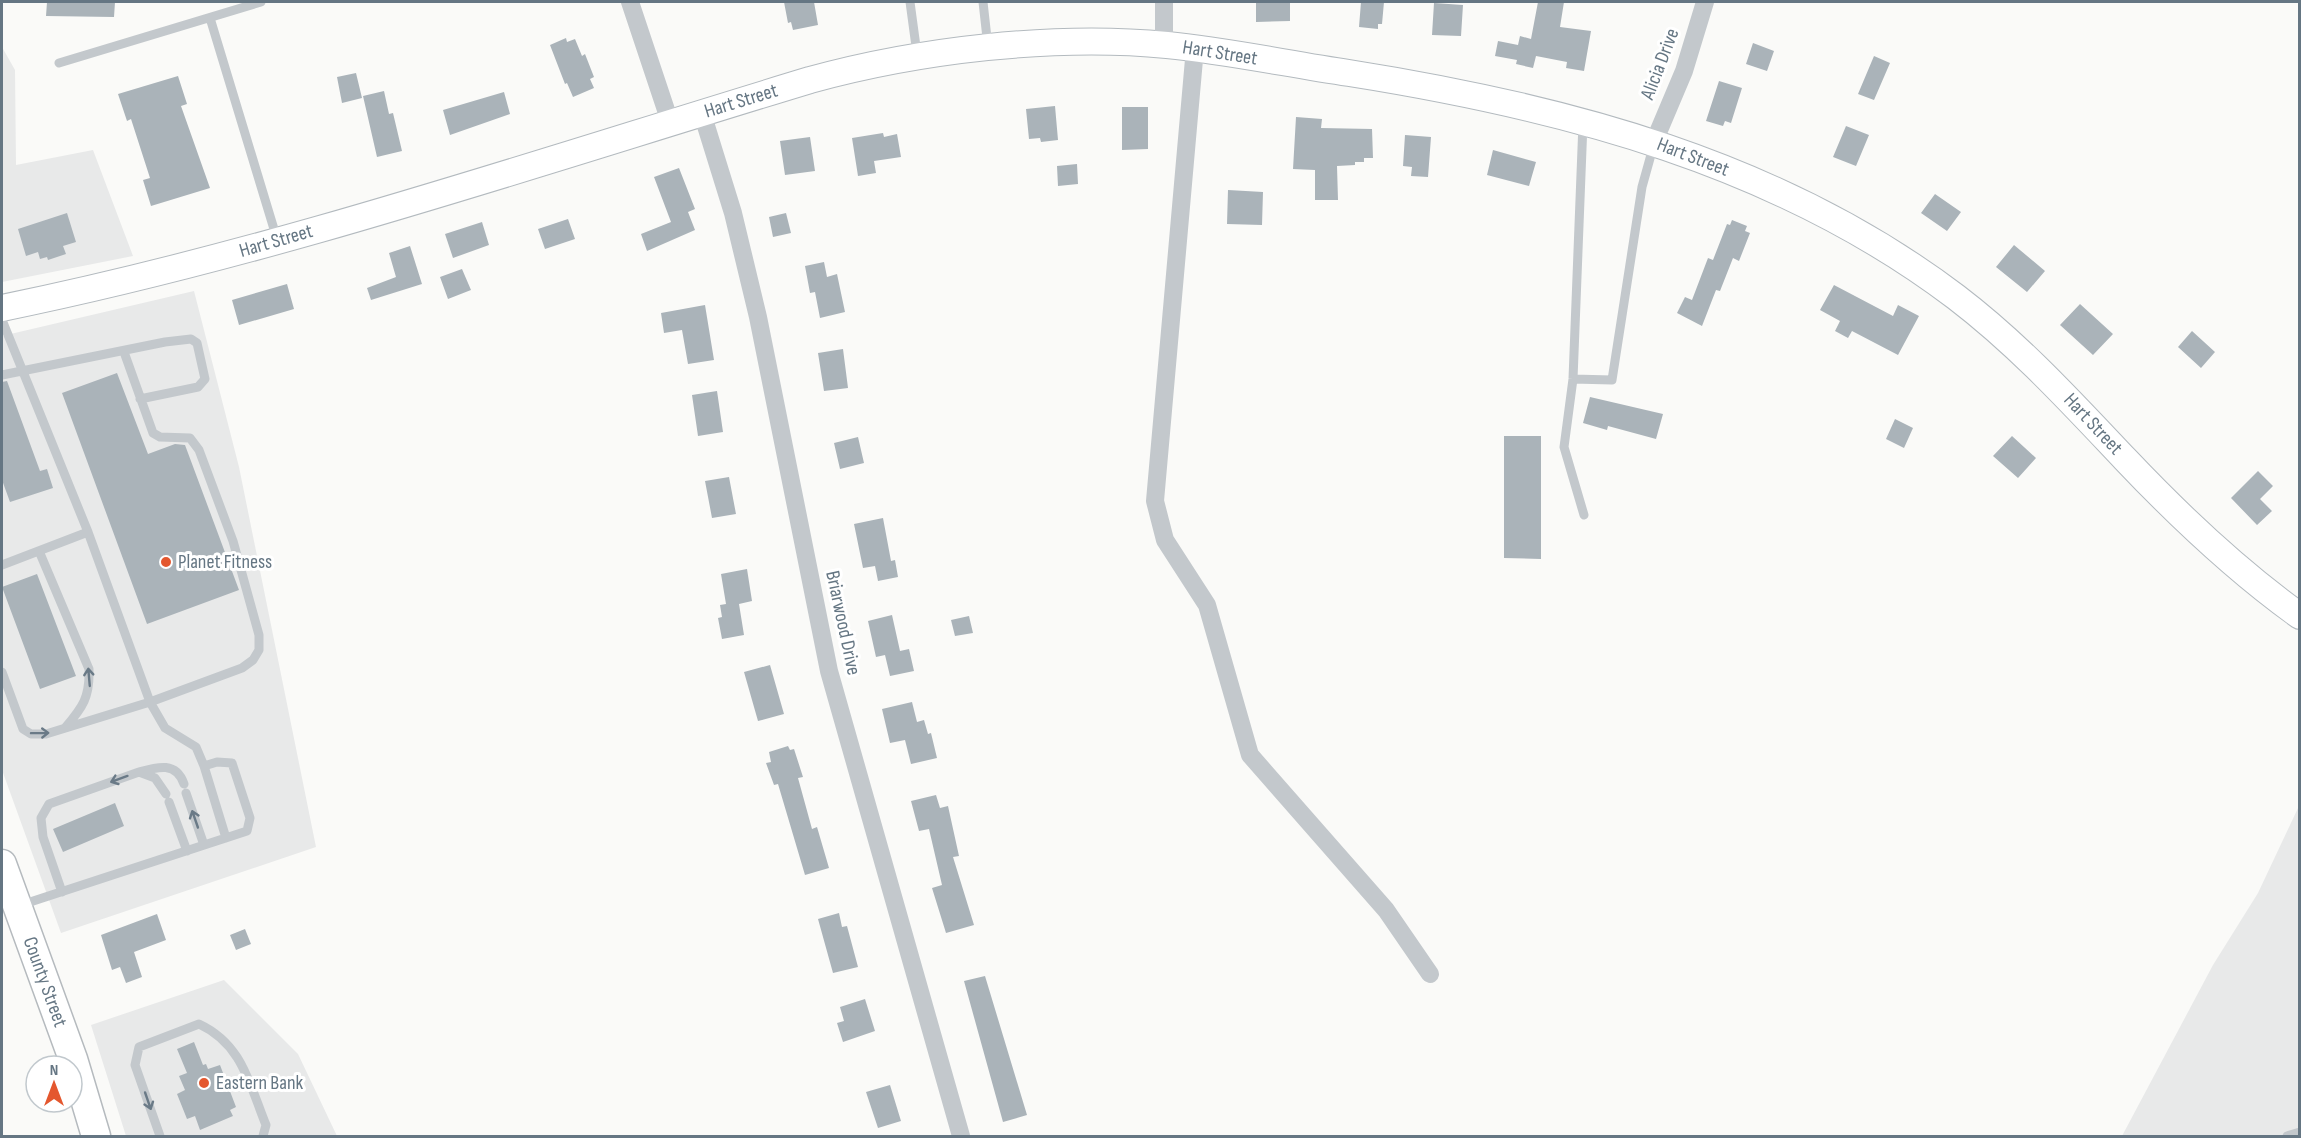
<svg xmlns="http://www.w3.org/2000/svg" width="2301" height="1138" font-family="'Sofia Sans Condensed',sans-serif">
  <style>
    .built { fill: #e8e9e9 }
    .building { fill: #aab3b9 }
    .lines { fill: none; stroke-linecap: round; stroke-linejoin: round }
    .secondary-casing { stroke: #b3babf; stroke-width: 28 }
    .primary-casing { stroke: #b5babe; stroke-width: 31 }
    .lane { stroke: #c3c8cc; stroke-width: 9 }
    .street { stroke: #c3c8cc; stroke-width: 18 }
    .secondary { stroke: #fff; stroke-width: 26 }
    .primary { stroke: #fff; stroke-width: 28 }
    .oneway { stroke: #6a7a87 }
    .poi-dot { fill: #e4572e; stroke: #fff; stroke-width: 2 }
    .labels { text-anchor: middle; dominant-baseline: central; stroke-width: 6; stroke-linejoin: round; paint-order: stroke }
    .street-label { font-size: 20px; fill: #657683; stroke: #fff }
    .poi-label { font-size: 20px; fill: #657683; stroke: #fff; text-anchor: start }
  </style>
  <rect width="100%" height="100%" fill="#fafaf8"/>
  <path class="built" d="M2,47L15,70L16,165L93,150L133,256L2,282Z
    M194,291L239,467L316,847L61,933L2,770V336Z
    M2299,806V1136H2122L2213,965L2258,893Z
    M224,980L298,1054L337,1136H126L91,1025Z"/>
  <path class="building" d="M47,2H115L114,17L46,16Z
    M784,2H814L818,25L793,30L791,22L788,23Z
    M1256,2H1290V21L1256,22Z
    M1361,2H1384L1382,24H1378V29L1359,27Z
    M1538,2H1564L1560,27L1591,31L1584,71L1566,68L1567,62L1536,56L1533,68L1516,64L1517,60L1495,56L1498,41L1518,45L1520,36L1531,39Z
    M1434,3L1463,5L1461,36L1432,35Z
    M566,38L567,42L575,39L582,56L585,54L594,77L590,79L594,88L573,97L567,83L565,84L550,45Z
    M1753,43L1774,51L1767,71L1746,64Z
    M1874,56L1890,63L1874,100L1858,94Z
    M356,73L362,98L342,103L337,77Z
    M178,76L187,104L181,106L210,188L151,206L143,180L150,178L131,119L127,121L118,94Z
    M1719,81L1742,88L1731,123L1725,121L1723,126L1706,121Z
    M384,91L389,114L393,113L402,151L377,157L363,96Z
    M504,92L510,114L450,135L443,110Z
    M1055,106L1058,140L1041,142L1040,138L1029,139L1026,109Z
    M1122,107H1148V149L1122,150Z
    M1296,117L1322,119L1321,128L1372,129L1373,158H1364V162H1355V165L1337,166L1338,200H1315V170L1293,169Z
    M1846,126L1869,135L1856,166L1833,157Z
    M883,133L884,137L897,134L901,157L874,161L876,173L858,176L852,138Z
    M1405,135L1431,137L1428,177L1411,176L1412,167L1403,166Z
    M810,137L815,171L785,175L780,141Z
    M1493,150L1536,162L1529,186L1487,175Z
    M1077,164L1078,184L1058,186L1057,166Z
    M679,168L695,209L688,212L695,230L647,251L641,234L671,222L654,177Z
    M1228,190L1263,192L1262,225L1227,224Z
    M1935,194L1961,212L1947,231L1921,213Z
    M67,213L76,242L63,246L66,254L48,260L47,257L40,259L38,252L26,256L18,229Z
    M786,213L791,233L773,237L769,217Z
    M568,219L575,239L545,249L538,229Z
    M1732,220L1747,226L1745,231L1750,233L1739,261L1733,258L1720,291L1716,290L1702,326L1677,313L1685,297L1692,300L1708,258L1713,260L1727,224L1730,225Z
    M482,222L489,245L453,258L445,234Z
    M2014,245L2045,271L2027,292L1996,267Z
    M410,246L422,284L371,300L367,288L396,277L389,253Z
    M824,262L827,277L837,274L845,312L820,318L815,292L810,293L805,266Z
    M462,269L471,290L448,299L440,277Z
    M287,284L294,309L239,325L232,300Z
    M1834,285L1893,316L1898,305L1919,316L1898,355L1852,331L1848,338L1835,331L1840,321L1820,310Z
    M2080,304L2113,334L2093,355L2060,325Z
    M705,305L714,360L688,364L682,330L664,333L661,313Z
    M2192,331L2215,352L2201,368L2178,347Z
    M843,349L848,388L824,391L818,353Z
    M117,373L148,454L175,444L185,445L239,590L147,624L62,393Z
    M7,381L40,471L47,469L53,488L10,502L2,480V382Z
    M717,391L723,432L698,436L692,395Z
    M1590,397L1663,414L1656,439L1608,426L1607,430L1583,423Z
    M1895,419L1913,428L1904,448L1886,439Z
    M1504,436H1541V559L1504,558Z
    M2012,436L2036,458L2018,478L1993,456Z
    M858,437L864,463L840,469L834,443Z
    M2258,471L2273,486L2260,499L2272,511L2257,525L2231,498Z
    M729,477L736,514L712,518L705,481Z
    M883,518L891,561L895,560L898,577L878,581L875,566L863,568L854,524Z
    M747,569L752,601L739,604L744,635L722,639L718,618L722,617L720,605L726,604L721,574Z
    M37,574L76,676L40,689L2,587Z
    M892,615L900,651L909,649L914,671L890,676L885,655L876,657L868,621Z
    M969,616L973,633L955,636L951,620Z
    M770,665L784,714L758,721L744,672Z
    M912,702L917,722L924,720L928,734L931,733L937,758L911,764L905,740L890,743L882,709Z
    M788,746L790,750L794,749L803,777L798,778L812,829L817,827L829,868L805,875L778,784L774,785L766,763L771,762L769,752Z
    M936,795L940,808L948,806L959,856L953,857L974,925L946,933L932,888L942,885L929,829L919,831L911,801Z
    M115,803L124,826L63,852L53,829Z
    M839,913L842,927L847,926L858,967L833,973L818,919Z
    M157,914L166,940L134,952L142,977L126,983L120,967L112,970L101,935Z
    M245,929L251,944L236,950L230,935Z
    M985,976L1027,1115L1003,1122L964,981Z
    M865,999L875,1031L843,1042L837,1023L844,1021L840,1007Z
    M194,1042L203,1065L206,1064L208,1069L220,1065L236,1107L230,1110L233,1116L200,1130L195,1116L187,1119L177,1094L185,1090L179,1076L187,1073L177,1049Z
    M890,1085L901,1121L878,1128L866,1092Z"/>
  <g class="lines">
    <defs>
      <path id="secondary" d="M2,308C276,252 542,161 810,80C919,50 1054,34 1167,45C1228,51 1288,64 1349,73C1564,107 1779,163 1956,297C2019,345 2071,402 2125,459C2178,515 2237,571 2300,616"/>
      <path id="primary" d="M2,864L73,1059L96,1136"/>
    </defs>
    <use href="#secondary" class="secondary-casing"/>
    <use href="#primary" class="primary-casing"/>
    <path class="lane" d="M910,2L917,54
      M983,2L988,47
      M210,18L277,239
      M59,63L261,2
      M1583,123L1573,379L1564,447L1584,515
      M2,320L88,532L2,565
      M2,375L165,342L191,339L197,343L205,379L198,387L140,399
      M1573,379L1612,380L1642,187L1654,144
      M39,551L89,669C90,697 83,707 65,728
      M2,672L23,729L31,734H46L150,702L242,668L253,660L259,650V635L233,541L199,450L190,438L160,437L153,433L124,352
      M204,766L226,838
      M139,772C157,767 176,761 184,784
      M186,793L204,845
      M169,802L187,851
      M62,892L43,837L41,818L49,804L139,772L155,778L166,794
      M21,905L247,831L250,818L232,763L217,762L204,766L196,747L165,728L150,702L88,532
      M160,1136L135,1065L139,1047L199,1024C242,1044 249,1083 266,1125L263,1136
      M2287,1136L2300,1132"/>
    <path class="street" d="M630,2L670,122
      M1164,2V45
      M1195,48L1155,501L1165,540L1207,605L1250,755L1386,910L1430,974
      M702,113L733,213L758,317L829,671L961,1136
      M1654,142L1684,71L1705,2"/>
    <use href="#secondary" class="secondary"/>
    <use href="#primary" class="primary"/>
  </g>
  <defs><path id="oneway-shaft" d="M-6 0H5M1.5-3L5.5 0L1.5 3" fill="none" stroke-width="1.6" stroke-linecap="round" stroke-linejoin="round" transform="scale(1.5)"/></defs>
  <g class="oneway">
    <use href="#oneway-shaft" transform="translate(89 677) rotate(-95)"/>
    <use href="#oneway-shaft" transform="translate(40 733) rotate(-1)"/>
    <use href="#oneway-shaft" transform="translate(119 779) rotate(160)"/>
    <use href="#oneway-shaft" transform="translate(195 819) rotate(-109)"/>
    <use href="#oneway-shaft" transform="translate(148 1101) rotate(71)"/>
  </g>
  <g class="poi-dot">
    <circle cx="166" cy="562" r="6"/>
    <circle cx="204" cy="1083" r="6"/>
  </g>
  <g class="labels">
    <g class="street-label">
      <text transform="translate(1220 53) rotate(9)">Hart Street</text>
      <text transform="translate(1660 64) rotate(-69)">Alicia Drive</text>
      <text transform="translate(741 101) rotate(-17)">Hart Street</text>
      <text transform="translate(1693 157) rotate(21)">Hart Street</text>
      <text transform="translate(276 241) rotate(-16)">Hart Street</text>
      <text transform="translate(2093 424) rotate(47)">Hart Street</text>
      <text transform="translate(843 623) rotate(78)">Briarwood Drive</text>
      <text transform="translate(45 982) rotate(70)">County Street</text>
    </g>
    <g class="poi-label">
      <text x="178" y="562">Planet Fitness</text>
      <text x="216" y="1083">Eastern Bank</text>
    </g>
  </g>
  <rect width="2301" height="1138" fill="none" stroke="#657683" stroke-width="6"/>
  <g transform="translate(54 1084)"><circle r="28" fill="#ffffff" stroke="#c1c8cd" stroke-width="1.5"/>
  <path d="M0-4.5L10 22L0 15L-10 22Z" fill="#e4572e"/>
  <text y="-9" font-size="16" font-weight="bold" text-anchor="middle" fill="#657683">N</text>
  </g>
</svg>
